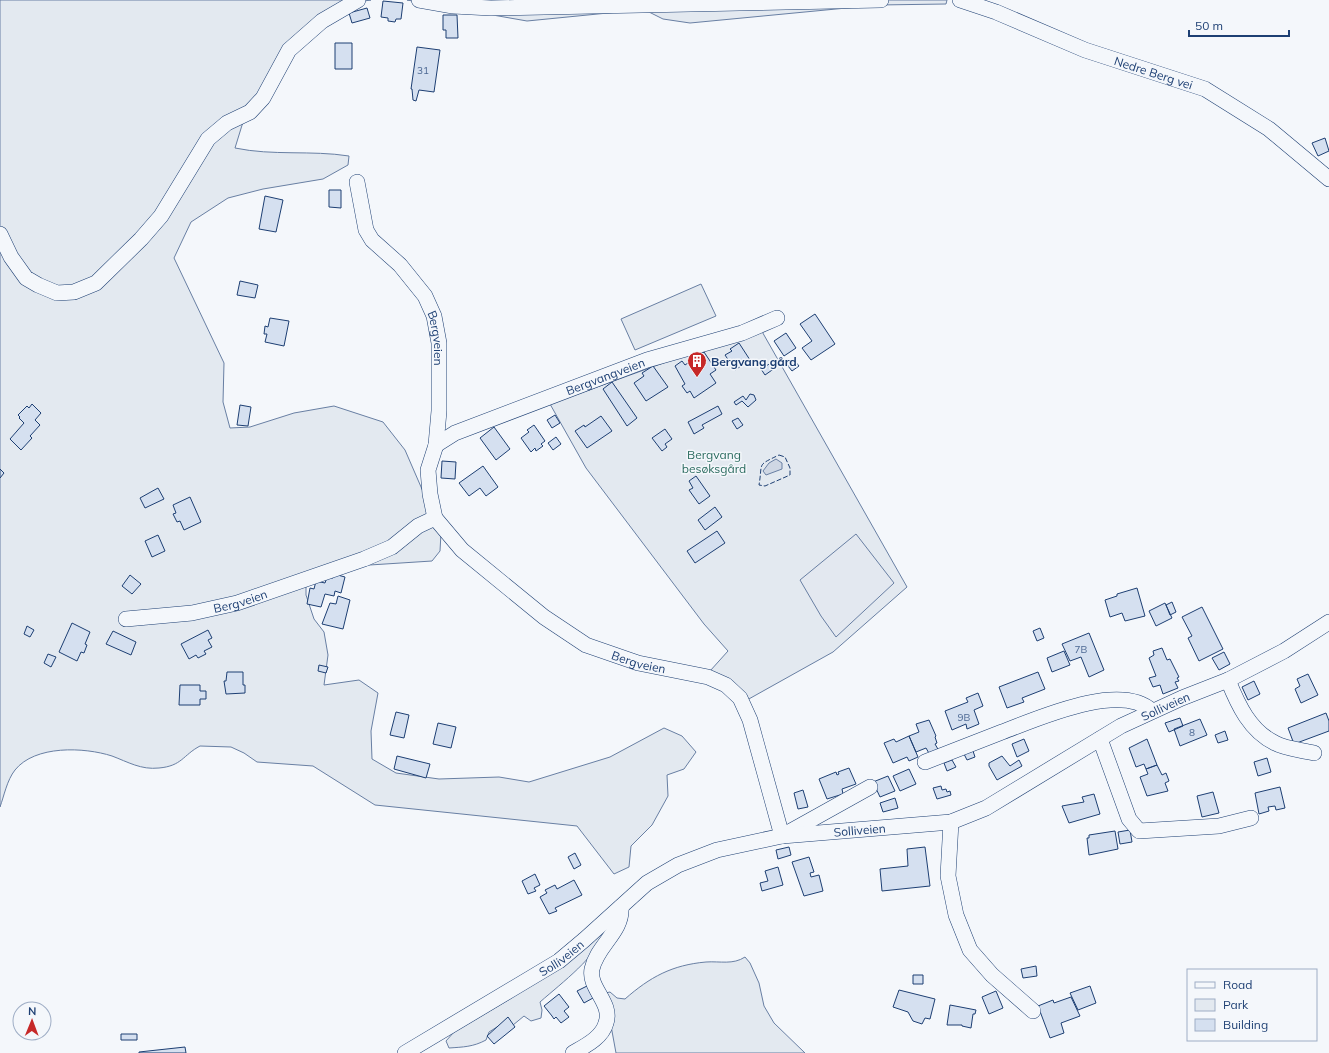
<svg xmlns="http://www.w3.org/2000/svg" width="1329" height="1053" font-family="Mulish,sans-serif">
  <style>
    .green { fill: #e3e9f0; stroke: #687fa3 }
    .parking { fill: #e3e8f0; stroke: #687fa3 }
    .water { fill: #cfd7e4; stroke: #687fa3 }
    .building { fill: #d5e0f0; stroke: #1d3f73 }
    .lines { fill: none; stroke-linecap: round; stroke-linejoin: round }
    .minor-casing { stroke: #1d3f73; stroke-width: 16 }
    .minor { stroke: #f4f7fb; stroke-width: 15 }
    .fence { stroke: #1d3f73; stroke-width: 1; stroke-dasharray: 5 2; stroke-linecap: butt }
    .labels { text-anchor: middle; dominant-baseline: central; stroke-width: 3; stroke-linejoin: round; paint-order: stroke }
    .number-label { font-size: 10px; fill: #4b6792 }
    .street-label { font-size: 12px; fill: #1d3f73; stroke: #f4f7fb }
    .poi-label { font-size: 12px; font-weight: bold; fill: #1d3f73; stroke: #f4f7fb; text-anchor: start }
    .park-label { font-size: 12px; fill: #2c6c60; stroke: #f4f7fb }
  </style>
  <rect width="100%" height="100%" fill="#f4f7fb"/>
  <path class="green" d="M0,0H371L364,1L300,39L243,122L235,148C273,156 311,150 349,156L348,165L323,179L263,189L228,198L191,222L174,258L224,363L223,402L230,428L250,427L294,413L334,406L383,422L405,450L441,533L440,551L432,561L354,566L306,574V595L314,619L324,632L328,655L324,685L359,680L378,693L371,731L372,759L396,773L439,779L499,777L529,782L610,757L664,728L682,736L696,752L684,769L667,775L668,796L652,825L631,846L629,867L614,874L577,826L375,805L313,766L257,762L244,753L231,747L200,746C183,755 182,766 159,768C141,770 128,762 112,756C84,747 35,745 15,770C7,780 4,796 0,807Z
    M407,0H947L946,4L878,5L690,23L663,19L649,12H618L527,21Z
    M701,284L716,316L635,350L621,319Z
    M760,328L907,587L833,652L747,700L710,671L728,651L704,624L586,468L550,404Z
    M608,929C594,959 564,981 540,1002L542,1010L541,1018L531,1021L524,1016L507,1030L497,1027L489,1032L486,1040C473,1047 463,1047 449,1048L446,1041L454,1032L510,999L591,937H596Z
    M745,957L750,963L759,983L764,1006L774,1023L805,1053H616L605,993L610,992L617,998L625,999C650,977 672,965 706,962C720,961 733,965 745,957Z"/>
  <path class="parking" d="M856,534L894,583L836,637L821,616L800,580Z"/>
  <path class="water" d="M776,459L782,463V469L766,475L763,471L769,463Z"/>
  <path class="building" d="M383,1L403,3L401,19H396L395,22L388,21V18L381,17Z
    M367,8L370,18L352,23L349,13Z
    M443,15H457L458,38H446V30H443Z
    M335,43H352V69H335Z
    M417,47L440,50L434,92L419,90L416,101L413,100L412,89H411Z
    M1325,138L1329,151L1318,156L1312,143Z
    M329,190H341V208L329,207Z
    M265,196L283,200L276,232L259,229Z
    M240,281L258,285L255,298L237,295Z
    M815,314L835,344L811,360L802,348L812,341L800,324Z
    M270,318L289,321L284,346L265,342L267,334H264L265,326L268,327Z
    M786,333L796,348L784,356L774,341Z
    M739,343L750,360L735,370L725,355L732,351L730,349Z
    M704,352L716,370L710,374L716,383L694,398L690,391L687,393L682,386L685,384L675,366L682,361L685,365Z
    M795,361L799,366L792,371L788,366Z
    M771,363L775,368L765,375L761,369Z
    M653,366L668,387L646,401L634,383L644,376L642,373Z
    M612,382L637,418L627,426L603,389Z
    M750,394L754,395L756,400L748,407L742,401L736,405L734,402L743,396L746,400Z
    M32,404L41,413L35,420L40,425L30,436L32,438L21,450L10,439L24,423L19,418L20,417L18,415L27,406L29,408Z
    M240,405L251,407L248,426L237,425Z
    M718,406L722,414L702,425L704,428L694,434L688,422Z
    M555,415L560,423L552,428L547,420Z
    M601,416L612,431L587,448L575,431L584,425L585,427Z
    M738,418L743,425L737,429L732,421Z
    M534,425L545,441L541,444L543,446L536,451L535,448L531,452L521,438L529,432L527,430Z
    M494,427L510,449L496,460L480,438Z
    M665,429L672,439L665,444L667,447L662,451L652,438Z
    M556,437L561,444L553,450L548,443Z
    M442,461L456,462L455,479L441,478Z
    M483,466L498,487L486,496L480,488L469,496L459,483Z
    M0,469L4,473L0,478Z
    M696,476L710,496L699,504L689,490L693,488L689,481Z
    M158,488L164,499L145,508L140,498Z
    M190,497L201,522L184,530L180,521L177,522L173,514L176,513L173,505Z
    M715,507L722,517L705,530L698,520Z
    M717,531L725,543L695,563L687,551Z
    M158,535L165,551L152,557L145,541Z
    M334,574L345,577L341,593L335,591L334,596L325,594L321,607L307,604L310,588L314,589L316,581L325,583L327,577L333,578Z
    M130,575L141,584L132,594L122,586Z
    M1137,588L1145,616L1125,621L1122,613L1110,617L1105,600L1117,596V594Z
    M338,596L350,600L343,629L322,624L330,603L336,604Z
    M1172,602L1176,612L1170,615L1166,605Z
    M1165,603L1172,618L1156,626L1149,611Z
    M1202,607L1223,649L1199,661L1188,638L1192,636L1182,617Z
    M72,623L90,632L85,644L87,645L84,653L81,652L77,661L59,652Z
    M27,626L34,630L30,637L24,634Z
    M1040,628L1044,638L1037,641L1033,631Z
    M208,630L212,638L208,640L212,647L204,651L206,654L198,658L196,655L189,659L181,644Z
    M113,631L136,642L131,655L106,644Z
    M1089,633L1104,670L1089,677L1081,657L1070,661L1062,644Z
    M1162,648L1167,660L1170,659L1179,677L1177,678L1179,681L1175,682L1178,688L1163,694L1160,685L1153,687L1149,678L1156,676L1149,658L1154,655L1153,651Z
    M1064,651L1070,665L1052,672L1047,658Z
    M1224,652L1230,664L1219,670L1212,658Z
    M48,654L56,657L51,667L44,663Z
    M319,665L328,667L326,673L318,671Z
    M227,672H243V685H245V693L226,694L224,681H226Z
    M1038,672L1045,689L1022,698L1024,702L1007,708L999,687Z
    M1308,674L1318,695L1301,703L1295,689L1300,686L1297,679Z
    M1254,681L1260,694L1248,700L1242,687Z
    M180,685H200V691H206V699H200V705H179Z
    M978,693L983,706L974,710L979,724L967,729L966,724L952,730L945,711L968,702L966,698Z
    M396,712L409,715L404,738L390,735Z
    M1326,713L1329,721V731L1294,744L1288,728Z
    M1180,718L1183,726L1169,732L1165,723Z
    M1200,719L1207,735L1180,746L1174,729Z
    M929,720L936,736L935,737L937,743L935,744L939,751L930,755L926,748L916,752L909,736L919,732L916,724Z
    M438,723L456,727L451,748L433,744Z
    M1225,731L1228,740L1218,743L1215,735Z
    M909,736L918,757L909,761L907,757L893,763L884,743L894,739L896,742Z
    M1024,739L1029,751L1017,757L1012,744Z
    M1147,739L1157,765L1146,769L1144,764L1136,767L1129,748Z
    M973,751L975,757L967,760L964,754Z
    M397,756L430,764L426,778L394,769Z
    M1002,756L1010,766L1019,760L1022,766L997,780L989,766V763Z
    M1267,758L1271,772L1258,776L1254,762Z
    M952,760L956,767L947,771L944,763Z
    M1157,765L1162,775L1166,773L1169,781L1165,783L1168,791L1147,796L1140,777L1148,774L1146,769Z
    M849,768L856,784L842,789L843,794L827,799L819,779L836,772L837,775L839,774L838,772Z
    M909,769L916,784L900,791L893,776Z
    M888,776L895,791L880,797L873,782Z
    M941,786L942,790L946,789L947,792L950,791L951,795L937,799L933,788Z
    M1280,787L1285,808L1276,810L1275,806L1268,807L1269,811L1259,814L1255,793Z
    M803,790L808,807L798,809L794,793Z
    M1213,792L1219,813L1202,817L1197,796Z
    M1094,794L1100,814L1069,823L1062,806L1084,802L1082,797Z
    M895,798L898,808L883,812L880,803Z
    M1130,830L1132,842L1120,844L1118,832Z
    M1115,831L1118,849L1089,855L1087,838H1089V835Z
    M789,847L791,855L778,859L776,850Z
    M925,847L930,886L882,891L880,869L908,866L907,849Z
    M575,853L581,865L574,869L568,857Z
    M809,857L814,872L810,873L811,877L819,875L823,891L804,896L792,862Z
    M778,867L783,885L762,891L760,883L768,881L765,871Z
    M535,874L540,885L534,888L536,891L528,894L522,881Z
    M574,880L582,895L555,908L557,911L549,914L540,897L547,893L545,890L555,885L557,889Z
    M1036,966L1037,976L1023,978L1021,969Z
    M913,975H923V984H913Z
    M587,986L593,998L584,1003L577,991Z
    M1090,986L1096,1003L1078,1010L1070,993Z
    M899,990L935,999L930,1019L925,1018L922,1024L913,1021L908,1012L893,1007Z
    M996,991L1003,1008L989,1014L982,997Z
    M559,994L569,1007L564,1011L569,1017L561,1023L556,1017L554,1019L552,1016L544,1006Z
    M1071,997L1080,1016L1061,1023L1064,1033L1050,1038L1038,1006L1053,1000L1054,1003Z
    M950,1005L976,1010L975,1014H973L971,1028L962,1026V1025H947Z
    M508,1017L515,1027L494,1044L487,1036Z
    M121,1034H137V1040H121Z
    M185,1047L186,1053H139V1052Z"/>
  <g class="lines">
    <defs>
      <g id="minor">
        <path d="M419,0L453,6L491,8L881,0"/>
        <path id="s1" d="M960,0L996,12L1085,50L1205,89L1269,129L1329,179"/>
        <path id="s2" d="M357,182L366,230L372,240L400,265L425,296L434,316L439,343V411L436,445L428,470L430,494L435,518L462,550L544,617L586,645L638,663L708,677L726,685L740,698L750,720L782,836L870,787"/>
        <path d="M0,234L11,257L26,278L38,285L57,293L74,292L96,283L141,239L161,216L208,139L227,123L250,112L263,98L289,50L322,21L358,0"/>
        <path id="s3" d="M436,445L455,433L647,360L742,333L777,318"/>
        <path id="s4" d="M126,619L192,613L237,603L364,559L392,547L418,526L435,518"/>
        <path d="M1228,680C1238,705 1250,731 1275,743C1286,749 1302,750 1314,753"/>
        <path d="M1100,739L1129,819L1139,831L1219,826L1251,818"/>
        <path d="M925,762C951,752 976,742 1002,732C1037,719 1120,681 1152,711"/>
        <path d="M951,822L948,876L956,915L970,950L992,975L1033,1011"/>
        <path id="s5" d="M405,1053L559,961L584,940L647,883L678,865L717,850L782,836L951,822L986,808L1121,726L1182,698L1228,680L1284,651L1329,622"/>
        <path d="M573,1053C585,1046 602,1038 606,1023C613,1003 588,988 592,969C597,945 623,932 621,907"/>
      </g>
    </defs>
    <use href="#minor" class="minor-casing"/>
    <use href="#minor" class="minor"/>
    <path class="fence" d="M779,455L785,457L790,468V475L765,486L759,485C763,462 756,466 779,455Z"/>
  </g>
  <defs>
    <symbol id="building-pin" viewBox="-11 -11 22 30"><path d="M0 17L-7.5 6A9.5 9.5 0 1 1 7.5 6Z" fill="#c62828" stroke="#f4f7fb"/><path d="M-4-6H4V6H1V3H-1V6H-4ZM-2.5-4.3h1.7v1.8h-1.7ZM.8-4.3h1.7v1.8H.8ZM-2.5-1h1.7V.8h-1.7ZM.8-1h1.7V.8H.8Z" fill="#fff"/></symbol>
  </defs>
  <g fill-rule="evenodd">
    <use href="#building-pin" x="686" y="350" width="22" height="30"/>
  </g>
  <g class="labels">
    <g class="number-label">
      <text x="423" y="70">31</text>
      <text x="1081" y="649">7B</text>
      <text x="964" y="717">9B</text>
      <text x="1192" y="732">8</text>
    </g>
    <g class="street-label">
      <text stroke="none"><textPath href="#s1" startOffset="207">Nedre Berg vei</textPath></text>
      <text stroke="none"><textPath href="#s2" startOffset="182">Bergveien</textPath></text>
      <text stroke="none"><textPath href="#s3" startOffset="183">Bergvangveien</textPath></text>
      <text stroke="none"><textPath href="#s4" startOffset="116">Bergveien</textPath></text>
      <text stroke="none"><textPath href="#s2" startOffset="618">Bergveien</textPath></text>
      <text stroke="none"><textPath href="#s5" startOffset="855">Solliveien</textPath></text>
      <text stroke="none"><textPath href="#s5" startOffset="519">Solliveien</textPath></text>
      <text stroke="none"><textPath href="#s5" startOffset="183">Solliveien</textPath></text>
    </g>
    <g class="poi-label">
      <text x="711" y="361">Bergvang gård</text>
    </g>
    <g class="park-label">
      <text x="714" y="454">Bergvang<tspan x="714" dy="14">besøksgård</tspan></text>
    </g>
  </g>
  <rect x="1187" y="969" width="130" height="72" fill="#f4f7fb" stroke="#9eadc5"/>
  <rect x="1195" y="982" width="20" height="6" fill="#f4f7fb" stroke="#9eadc5"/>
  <text x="1223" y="989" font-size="12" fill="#1d3f73">Road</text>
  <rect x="1195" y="999" width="20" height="12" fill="#e3e9f0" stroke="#9eadc5"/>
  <text x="1223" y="1009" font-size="12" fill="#1d3f73">Park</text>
  <rect x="1195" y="1019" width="20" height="12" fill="#d5e0f0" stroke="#9eadc5"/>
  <text x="1223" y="1029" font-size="12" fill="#1d3f73">Building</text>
  <g transform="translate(32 1021) rotate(1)"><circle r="19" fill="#f4f7fb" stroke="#9eadc5"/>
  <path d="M0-3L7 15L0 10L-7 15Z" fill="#c62828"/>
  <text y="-6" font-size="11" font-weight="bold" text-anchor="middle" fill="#1d3f73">N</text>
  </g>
  <path d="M1189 30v6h100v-6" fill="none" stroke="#1d3f73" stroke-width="2"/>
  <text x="1195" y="30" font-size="12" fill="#1d3f73" stroke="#f4f7fb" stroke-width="3" paint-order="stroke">50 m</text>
</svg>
